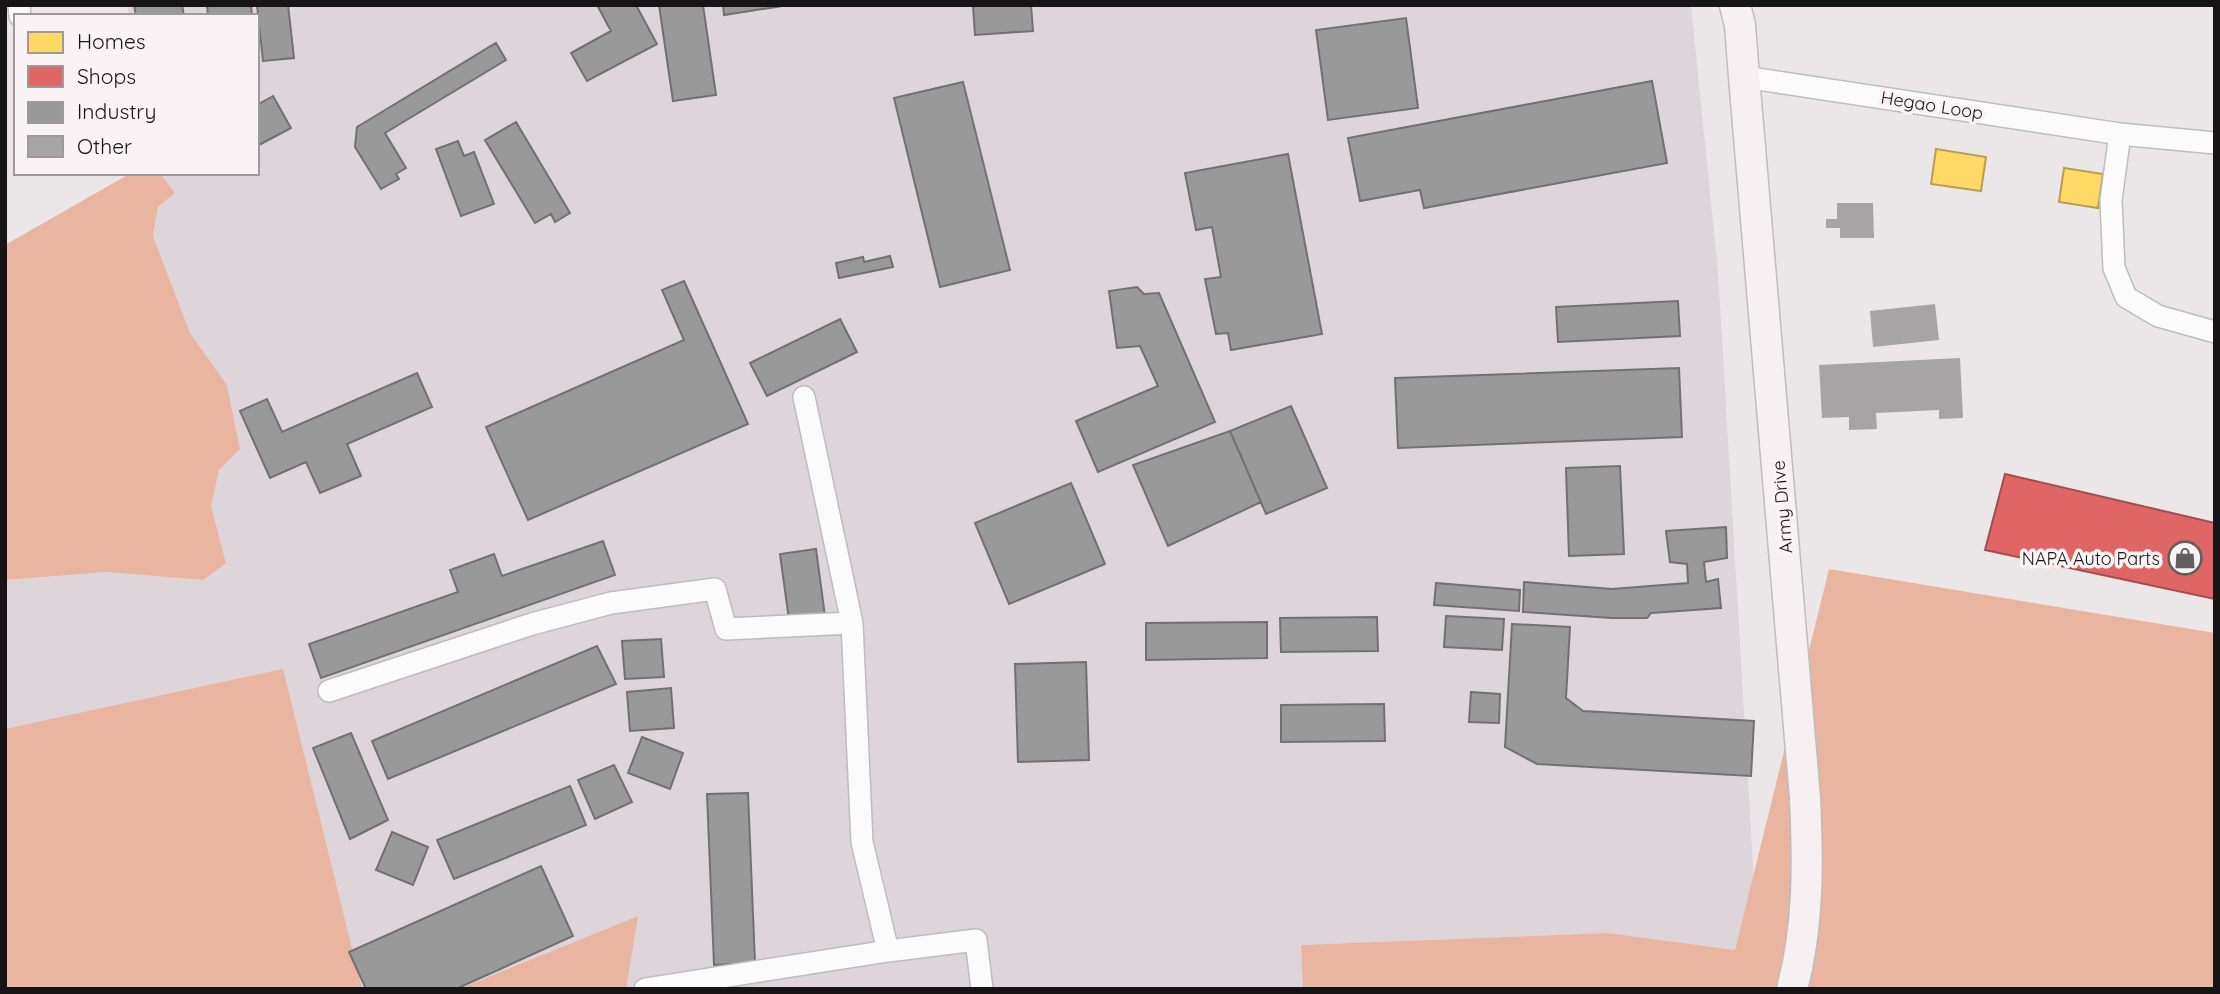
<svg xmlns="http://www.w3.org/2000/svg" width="2220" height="994" font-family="Quicksand,sans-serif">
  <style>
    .built { fill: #ddd5d9 }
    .forest { fill: #e9b4a0 }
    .homes { fill: #ffd966; stroke: #b99e4e; stroke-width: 2 }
    .shops { fill: #e06666; stroke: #a34d4e; stroke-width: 2 }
    .industry { fill: #999; stroke: #727171; stroke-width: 2 }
    .building { fill: #a7a4a6 }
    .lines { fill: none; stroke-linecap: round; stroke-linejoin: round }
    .minor-casing { stroke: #bebcbd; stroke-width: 24 }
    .secondary-casing { stroke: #bebcbd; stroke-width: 33 }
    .minor { stroke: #fcfbfc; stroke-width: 21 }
    .secondary { stroke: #f6f0f2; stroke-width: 30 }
    .labels { text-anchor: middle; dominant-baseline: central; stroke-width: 7; stroke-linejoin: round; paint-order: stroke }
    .street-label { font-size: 18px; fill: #161415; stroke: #f9f3f6 }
    .poi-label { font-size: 18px; fill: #161415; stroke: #f9f3f6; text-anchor: end }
  </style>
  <rect width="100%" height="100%" fill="#ebe7e9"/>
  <path class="built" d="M127,5H1691L1718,271L1754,881L1735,950L1608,933L1302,945L1303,989H5V580L107,572L203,580L226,562L211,506L219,470L240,449L227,385L190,333L153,236L158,207L175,193L160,173H257V16H129Z"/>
  <path class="forest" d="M131,173H160L175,193L158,207L153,236L190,333L227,385L240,449L219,470L211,506L226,563L203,580L107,572L5,580V245Z
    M1829,569L2215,633V989H1303L1301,945L1608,933L1735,950Z
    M283,669L362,989H5V729Z
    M638,916L626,989H459Z"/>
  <path class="homes" d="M1936,149L1986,157L1981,191L1931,184Z
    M2064,168L2103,174L2098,208L2059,202Z"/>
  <path class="shops" d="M2005,474L2215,523V599L1985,550Z"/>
  <path class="industry" d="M134,5H182L184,16H136Z
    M207,5H251L252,16H208Z
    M257,5H288L294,58L263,61Z
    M597,5H636L657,44L587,81L571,53L611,31Z
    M659,5H703L716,95L673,101Z
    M723,5H789L724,15Z
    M1031,5L1033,31L975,35L973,6Z
    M1406,18L1418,108L1328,120L1316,30Z
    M496,43L506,60L385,133L406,168L396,174L399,179L381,189L355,147L357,127Z
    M1652,81L1667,163L1424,208L1420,190L1360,201L1348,138Z
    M963,82L1010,270L940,287L894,98Z
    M273,96L291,128L257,146V105Z
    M516,122L570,213L555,222L551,214L535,223L485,140Z
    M458,141L464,156L474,152L494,204L461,216L436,149Z
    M1288,154L1322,334L1231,350L1228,333L1216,334L1205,279L1221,277L1212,227L1196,230L1185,173Z
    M890,256L893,267L839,278L836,263L863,257L864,262Z
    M684,281L748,424L528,520L486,427L684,340L662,290Z
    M1137,287L1144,294L1159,293L1215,422L1098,472L1076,421L1158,386L1140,346L1117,348L1109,291Z
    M1678,301L1680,336L1558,342L1556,307Z
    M840,319L857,352L767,396L750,363Z
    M1679,368L1682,437L1398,448L1395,378Z
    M417,373L432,407L347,444L361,476L320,493L306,462L270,478L240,411L267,399L282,432Z
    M1291,406L1327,488L1266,514L1230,431Z
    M1230,431L1261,502L1168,546L1133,465Z
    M1620,466L1624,554L1569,556L1566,468Z
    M1071,483L1105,564L1009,604L975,523Z
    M1726,527L1727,558L1704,562L1706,582L1718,579L1721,608L1651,613L1647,618H1612L1523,612L1524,582L1612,589L1688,583L1687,564L1670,562L1666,531Z
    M603,541L615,575L321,678L309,644L458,592L450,570L494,554L502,576Z
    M816,549L825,616L789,620L780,554Z
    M1436,583L1520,590L1519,611L1434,605Z
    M1446,616L1504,619L1502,650L1444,647Z
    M1377,617L1378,651L1281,652L1280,618Z
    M1267,622V658L1146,660V623Z
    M1512,624L1570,627L1566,698L1583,711L1754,721L1751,776L1537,764L1505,747Z
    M661,639L664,677L625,679L622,641Z
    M597,646L616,684L388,779L372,741Z
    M1086,662L1089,760L1018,762L1015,664Z
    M671,688L674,728L630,731L627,692Z
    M1471,692L1500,694L1499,723L1469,722Z
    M1384,704L1385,741L1281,742V705Z
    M351,733L388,820L350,839L313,748Z
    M642,737L683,753L670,789L628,773Z
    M614,765L632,802L595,819L578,780Z
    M570,786L586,825L454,879L437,840Z
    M748,793L755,963L714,965L707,794Z
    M392,832L428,847L413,885L376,870Z
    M541,866L573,936L456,989H366L349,952Z"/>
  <path class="building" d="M1837,203H1873L1874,238H1840V228H1826V219H1837Z
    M1935,304L1939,340L1873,347L1870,311Z
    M1960,358L1963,418L1939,419V410L1876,413L1877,429L1849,430V417L1822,418L1819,365Z"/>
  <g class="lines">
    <defs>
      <path id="minor" d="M19,5L20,16
        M1744,77L2120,134L2215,143
        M2120,134L2111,200L2114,268L2126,297L2158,316L2215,332
        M804,397L852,623L862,842L888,951L976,940L982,989
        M329,691L532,624L611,603L715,589L726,629L852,623
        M645,989L888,951"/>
      <path id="secondary" d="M1735,5L1740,25L1744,77L1805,798C1808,862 1809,926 1792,989"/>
    </defs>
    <use href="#minor" class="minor-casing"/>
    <use href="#secondary" class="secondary-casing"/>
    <use href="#minor" class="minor"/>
    <use href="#secondary" class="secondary"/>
  </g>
  <defs>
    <symbol id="shop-ring" viewBox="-11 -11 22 22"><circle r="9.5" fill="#f9f3f6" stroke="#615e5f" stroke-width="1.5"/><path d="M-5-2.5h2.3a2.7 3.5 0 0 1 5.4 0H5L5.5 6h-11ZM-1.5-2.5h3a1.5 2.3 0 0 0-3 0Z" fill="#615e5f"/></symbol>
  </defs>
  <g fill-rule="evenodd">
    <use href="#shop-ring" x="2166" y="539" width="38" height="38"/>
  </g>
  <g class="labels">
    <g class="street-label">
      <text transform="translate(1932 105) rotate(9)">Hegao Loop</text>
      <text transform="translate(1782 507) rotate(-95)">Army Drive</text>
    </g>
    <g class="poi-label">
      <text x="2160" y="558">NAPA Auto Parts</text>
    </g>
  </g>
  <rect width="2220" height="994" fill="none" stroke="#161415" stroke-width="14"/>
  <rect x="14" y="14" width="245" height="161" fill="#f9f3f6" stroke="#9e9a9c" stroke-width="2"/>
  <rect x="28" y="32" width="35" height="21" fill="#ffd966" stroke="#9e9a9c" stroke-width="2"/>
  <text x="77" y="49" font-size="21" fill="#161415">Homes</text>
  <rect x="28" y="66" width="35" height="21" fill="#e06666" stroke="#9e9a9c" stroke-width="2"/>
  <text x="77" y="84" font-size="21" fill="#161415">Shops</text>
  <rect x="28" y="102" width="35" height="21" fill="#999999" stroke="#9e9a9c" stroke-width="2"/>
  <text x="77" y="119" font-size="21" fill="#161415">Industry</text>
  <rect x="28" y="136" width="35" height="21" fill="#a7a4a6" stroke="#9e9a9c" stroke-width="2"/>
  <text x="77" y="154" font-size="21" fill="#161415">Other</text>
</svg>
